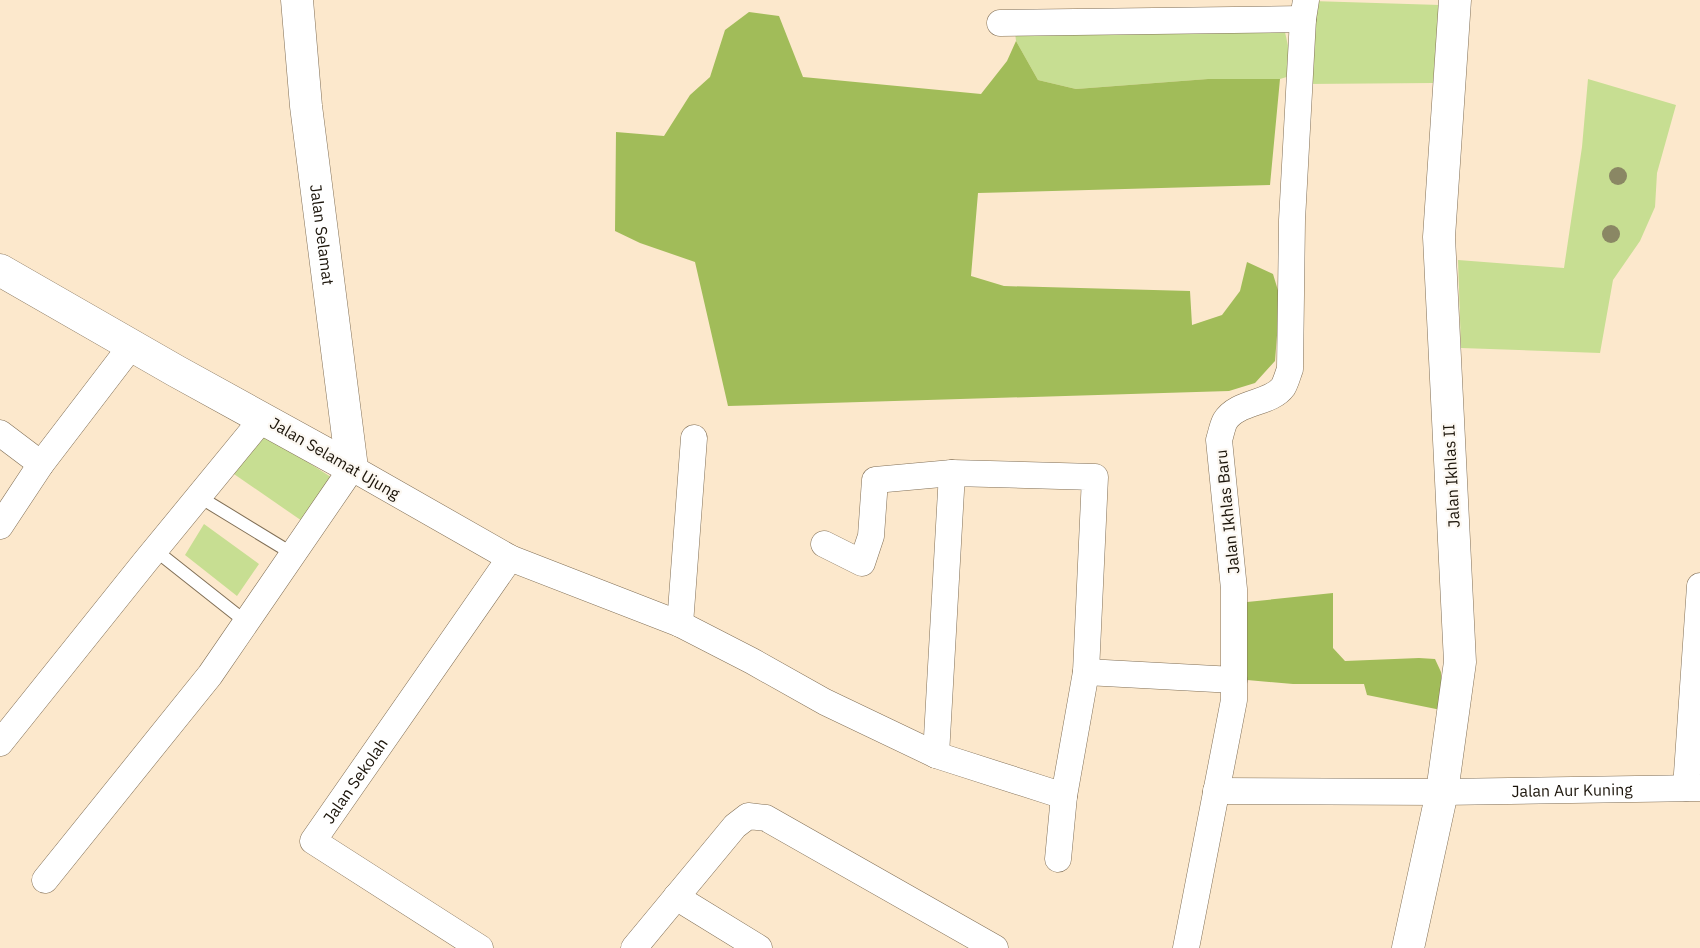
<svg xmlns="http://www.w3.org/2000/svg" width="1700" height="948" font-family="'IBM Plex Sans',sans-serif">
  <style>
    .green { fill: #c7de92 }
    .forest { fill: #a1bc59 }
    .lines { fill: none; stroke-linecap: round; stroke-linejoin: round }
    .service-casing { stroke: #816f56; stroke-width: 14 }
    .minor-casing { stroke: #816f56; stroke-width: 27 }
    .tertiary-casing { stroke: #816f56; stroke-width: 33 }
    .service { stroke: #fff; stroke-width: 12 }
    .minor { stroke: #fff; stroke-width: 26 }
    .tertiary { stroke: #fff; stroke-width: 32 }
    .tree { fill: #8a8764 }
    .labels { text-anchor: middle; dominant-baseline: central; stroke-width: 4.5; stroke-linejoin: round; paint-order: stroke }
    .street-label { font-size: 16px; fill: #1b140a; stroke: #fcf8f2 }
  </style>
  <rect width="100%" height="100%" fill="#fce8cc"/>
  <path class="green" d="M1312,1L1440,5L1433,83L1305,84Z
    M1015,32H1285L1292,64L1290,76L1280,79H1208L1076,89L1038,80L1016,41Z
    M1588,79L1676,105L1657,173L1655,207L1640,241L1613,280L1600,353L1461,348L1458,260L1564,268L1582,147Z
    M261,432L334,479L305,523L231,472Z
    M204,524L259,564L237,596L185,555Z"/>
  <path class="forest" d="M749,12L779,16L803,77L981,94L1007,61L1016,41L1038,80L1076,89L1208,79H1280L1270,185L978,193L971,276L1004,286L1190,291L1192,325L1222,315L1240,291L1247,262L1273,274L1280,297L1275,361L1255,383L1229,391L728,406L695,262L640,243L615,231L616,132L664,136L690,95L710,77L725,30Z
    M1333,593V648L1345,661L1419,658L1435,659L1441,672V710L1367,695L1364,684H1293L1247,680L1243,654L1247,602Z"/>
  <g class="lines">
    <defs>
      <path id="service" d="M198,496L293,554
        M155,550L246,622"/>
      <g id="minor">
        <path d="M1000,23L1303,19"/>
        <path d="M0,433L41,464"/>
        <path d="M0,526L41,464L132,345"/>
        <path d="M824,544L862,563L871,536L875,480L952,473"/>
        <path d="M680,624L694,438"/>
        <path d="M1086,672L1234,680"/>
        <path d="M0,743L145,562L263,418"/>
        <path d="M936,755L952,473L1095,477L1086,672L1064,796L1058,859"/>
        <path d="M1686,788L1700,586"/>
        <path id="s1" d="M1216,791L1442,792L1700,788"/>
        <path d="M45,880L210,675L352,468L510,558L680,624L752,661L825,702L936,755L1064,796"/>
        <path d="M676,897L759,948"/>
        <path id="s2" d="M480,948L313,841L510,558"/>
        <path d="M634,948L735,826L748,816L766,818L995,948"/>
        <path d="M1186,948L1234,700V589L1219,440C1221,434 1222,427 1225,421C1237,401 1271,404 1283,387C1286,382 1288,374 1290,369L1292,220L1303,19L1306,0"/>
      </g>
      <g id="tertiary">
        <path id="s3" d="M297,0L306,106L352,468"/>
        <path d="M0,270L176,371L352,468"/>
        <path d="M1408,948L1442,792L1460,662L1439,237L1455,0"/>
      </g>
    </defs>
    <use href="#service" class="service-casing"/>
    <use href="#minor" class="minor-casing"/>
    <use href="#tertiary" class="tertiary-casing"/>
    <use href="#service" class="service"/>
    <use href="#minor" class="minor"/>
    <use href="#tertiary" class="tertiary"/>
  </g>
  <g class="tree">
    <circle cx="1618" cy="176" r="9"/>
    <circle cx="1611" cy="234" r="9"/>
  </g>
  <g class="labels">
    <g class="street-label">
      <text stroke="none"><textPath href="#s3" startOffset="236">Jalan Selamat</textPath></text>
      <text transform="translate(335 458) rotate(30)">Jalan Selamat Ujung</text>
      <text transform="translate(1451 476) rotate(-93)">Jalan Ikhlas II</text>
      <text transform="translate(1227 512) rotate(-96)">Jalan Ikhlas Baru</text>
      <text stroke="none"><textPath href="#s2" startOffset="272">Jalan Sekolah</textPath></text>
      <text stroke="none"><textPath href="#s1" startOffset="356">Jalan Aur Kuning</textPath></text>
    </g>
  </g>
</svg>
